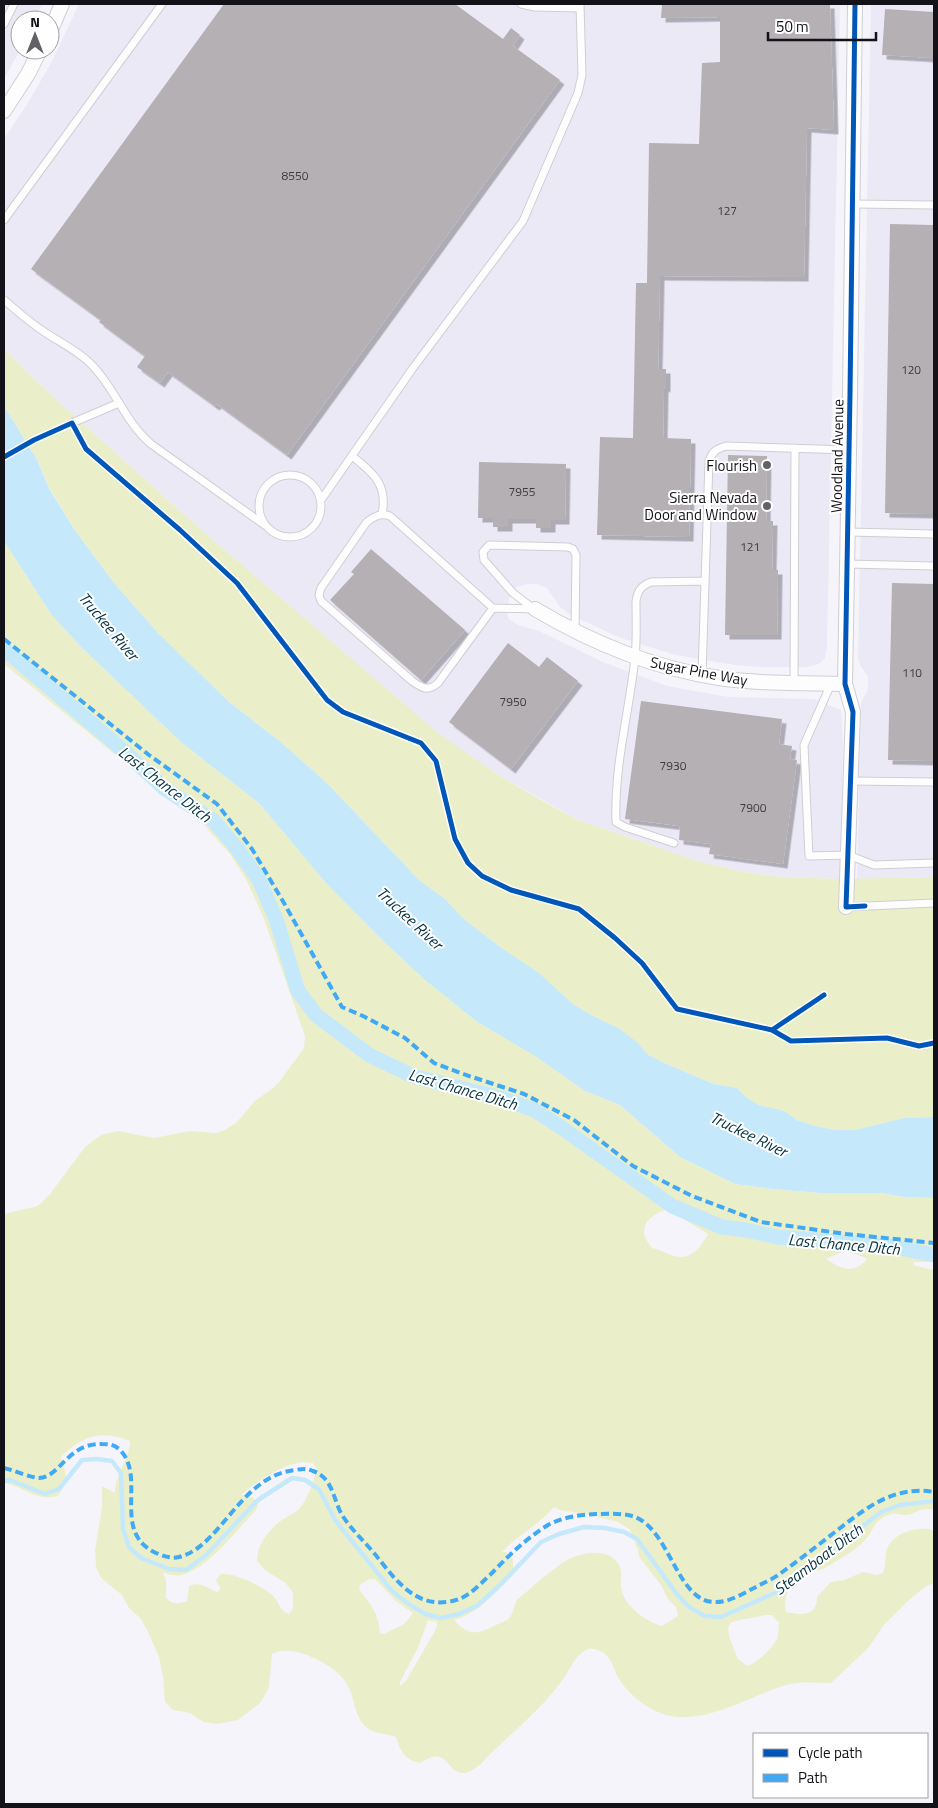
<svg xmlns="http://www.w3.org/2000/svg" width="938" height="1808" font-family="'Titillium Web',sans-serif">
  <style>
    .built { fill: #ece9f6 }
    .green { fill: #ebefc9; fill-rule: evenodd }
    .water { fill: #c5e9fb }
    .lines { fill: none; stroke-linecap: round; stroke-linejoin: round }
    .stream { stroke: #c5e9fb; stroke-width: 4.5 }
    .canal { stroke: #c5e9fb; stroke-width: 15 }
    .building { fill: #b4b0b4; filter: url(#shadow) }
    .lane-casing { stroke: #cfced4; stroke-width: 9 }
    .street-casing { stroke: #cfced4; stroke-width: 16 }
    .lane { stroke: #fefdfe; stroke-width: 7 }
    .street { stroke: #fefdfe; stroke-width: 14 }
    .quiet { stroke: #3fa9f5; stroke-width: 4; stroke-dasharray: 8 4; stroke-linecap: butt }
    .cycleway-casing { stroke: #fff; stroke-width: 8 }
    .cycleway { stroke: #0057b8; stroke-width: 5 }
    .poi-dot { fill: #626167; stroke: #fff; stroke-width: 2 }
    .labels { text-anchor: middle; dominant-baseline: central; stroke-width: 4; stroke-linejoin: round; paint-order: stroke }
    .number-label { font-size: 12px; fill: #3b3a3f }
    .street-label { font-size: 15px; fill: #131218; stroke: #fff }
    .poi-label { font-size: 15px; fill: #131218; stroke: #fff; text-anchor: end }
    .water-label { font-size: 16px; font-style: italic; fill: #063342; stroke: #fff }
  </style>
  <defs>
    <filter id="shadow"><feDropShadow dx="4.5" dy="4.5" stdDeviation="0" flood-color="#0004"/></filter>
  </defs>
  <rect width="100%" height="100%" fill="#f5f4fa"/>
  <path class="built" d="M4,4H42L35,20H20V50L4,79Z
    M79,4H840L827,648L825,658L819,664L807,667H757L735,665L675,655L621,638L570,615L560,607L547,588L538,584H528L517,587L510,594L507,613L509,619L518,625L539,631L603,662L667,686L729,697L814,699L841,710L843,745L841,879L782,877L744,872L701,862L578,820L500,776L438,734L198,527L59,402L4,350V139L29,101L52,61Z
    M871,4H934V877L857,879L861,702L867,692L868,684V677L860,665L858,658Z"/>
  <path class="green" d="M4,350L59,402L198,527L438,733L500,776L548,804L578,820L701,862L744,872L782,877L841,879L934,877V1117L904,1118L855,1130H836L815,1126L797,1120L784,1112L759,1105L747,1098L737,1088L714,1084L664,1063L647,1054L638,1043L573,1004L539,974L503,949L465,920L445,899L419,880L328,784L283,744L228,701L186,662L158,633L114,583L74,529L50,489L36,458L4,406Z
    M4,541L51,614L80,646L182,743L260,804L326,883L379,937L425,980L476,1021L536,1056L585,1091L620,1105L680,1157L735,1184L773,1189L820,1193H881L905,1197L934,1198V1262H914L913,1265L934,1270V1512L932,1509C917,1508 916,1514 906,1515C901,1515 896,1513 891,1514C873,1520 875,1529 865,1540C856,1550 841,1558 830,1565C821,1572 807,1571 799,1578C788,1588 783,1598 786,1612C801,1615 817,1617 817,1597L831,1582L844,1580L863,1572L877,1575L883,1573C887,1563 884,1557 887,1549C894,1532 915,1528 931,1529L934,1532V1583L926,1586L909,1600L883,1626L869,1647L831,1683C816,1683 800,1681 786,1685C750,1696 716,1719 678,1717C655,1716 631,1698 619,1679C614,1671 612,1659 604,1653C599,1650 591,1647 586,1650C574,1656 571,1669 563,1679C541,1711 508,1735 481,1764C476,1767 470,1773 463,1773C445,1772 449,1744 420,1763C405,1760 400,1751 396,1737C383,1732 374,1735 364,1725C353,1713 355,1693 344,1680C331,1663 292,1643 272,1654L269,1687L261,1702L238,1720L217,1724L203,1722L190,1713L173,1710L165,1702L163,1676L159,1657L150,1636L141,1619L129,1608L122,1595L101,1578L96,1567L95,1551L102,1507V1486L115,1493C115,1474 129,1460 130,1441C102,1429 81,1436 61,1457C67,1474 68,1480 58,1496C36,1502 25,1487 4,1483V1214L38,1206L50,1194L85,1147L101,1135L118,1131L154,1138L190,1131L216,1133L225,1130L236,1123L255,1101L273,1088L280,1081L304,1048L305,1036L264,919L247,881L230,854L194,814L150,783L4,664ZM667,1209L708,1234C701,1246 692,1261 674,1256C666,1253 661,1250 652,1248C636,1229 646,1217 667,1209ZM844,1251L859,1255L867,1259C854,1275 841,1269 826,1259ZM301,1462L313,1463L317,1468C313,1483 309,1496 300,1508C297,1512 291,1514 287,1517C271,1526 257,1543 257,1561L266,1571L286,1583L293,1593V1609L289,1614C280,1611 280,1604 274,1597C265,1587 233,1572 220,1574L216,1581L220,1587V1590L217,1592C207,1588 200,1581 189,1586L187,1601C178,1604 173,1605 166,1598V1580L163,1573C169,1574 177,1577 182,1575C210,1567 237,1529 257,1509L258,1503L252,1497L241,1495C261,1479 276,1468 301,1462ZM554,1507L560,1510L586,1514L618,1522L630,1530L638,1550L639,1557L661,1585L667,1598L676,1607L678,1616L662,1626C647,1622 627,1608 622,1592C619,1582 624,1574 619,1565C610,1547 581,1552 567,1560C549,1571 534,1586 518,1599C513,1606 514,1612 510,1617C508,1621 501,1622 496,1625C478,1634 469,1637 454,1620C478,1614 496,1592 513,1575V1559L506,1552H502C518,1535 540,1524 554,1507ZM369,1579H375L397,1602L413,1613L404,1624L384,1634L380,1633C379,1615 371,1603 359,1590L360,1585ZM765,1615H772L779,1623C778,1628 779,1634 777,1639C773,1647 756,1664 747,1666L738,1659L730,1639L728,1629L730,1623C740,1619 754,1618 765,1615ZM428,1620L437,1622L436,1629L406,1681L400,1686V1682L418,1648Z"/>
  <path class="water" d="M4,406L36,458L50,490L74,529L114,583L158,633L228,701L283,744L328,784L419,880L445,899L465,920L503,949L539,973L573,1004L593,1016L620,1029L638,1043L647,1054L664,1063L714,1084L737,1088L747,1098L759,1105L784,1111L797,1120L815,1126L836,1130H855L904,1118L934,1117V1198L905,1197L881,1193H820L773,1189L735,1184L680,1157L620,1105L585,1091L535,1056L476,1021L425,980L379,937L326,883L260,804L182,743L80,646L51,614L4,541Z"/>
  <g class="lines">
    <path class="stream" d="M4,1481L10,1480L45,1494L59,1489L82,1460L97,1459L112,1461L121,1473L123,1529L129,1547L141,1558L169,1569L186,1570L205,1556L258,1500L292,1478L305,1480L319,1489L335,1520L392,1591L410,1605L425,1614L441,1618L459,1614L477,1606L502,1583L541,1542L559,1534L584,1527L605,1528L624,1532L637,1539L676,1593L689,1607L705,1616L721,1617L777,1592L812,1563L836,1547L881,1512L900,1505L934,1501"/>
    <path class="canal" d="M4,649L124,751L164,788L214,821L239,851L259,880L276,919L298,991L316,1015L369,1055L413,1076L504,1099L534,1110L562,1128L672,1206L722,1227L746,1230L777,1237L890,1246L934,1255"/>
  </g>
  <path class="building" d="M224,4H455L503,39L511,28L520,35L513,46L560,80L287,455L217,404L215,406L168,372L160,383L137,367L145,356L99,322L101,320L31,269Z
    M662,4H830L834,130L807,128L804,277L660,276L658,369H666V388L664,387L663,438L691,439L689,537L597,535L600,437L633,438L636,283H647L649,143L699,144L702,63L720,62V17L661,18Z
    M885,9L934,12V58L882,55Z
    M890,224L934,225V514L885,513Z
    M728,455L767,456L766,521H773L772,570H778L777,635H725Z
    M479,462L566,464L565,520H551V528H536V519H508V527H493V518H478Z
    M371,549L465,630L421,680L330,600L354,574L351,572Z
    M892,583L934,584V761L888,760Z
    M508,643L539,667L547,657L578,681L511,769L449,722Z
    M641,701L782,719L779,744L792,746L790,759L797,760L783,864L709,854L711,844L679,840L680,826L625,819Z"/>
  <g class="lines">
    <defs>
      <path id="lane" d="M521,4L535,7L580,8
        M4,24L14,4
        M853,204L934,205
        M4,220L162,4
        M4,300C17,311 29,322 43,331C59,342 77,350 91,364C115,388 125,422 151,444L266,526
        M72,423L119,403
        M352,456C373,473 388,484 382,514
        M259 506a31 31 0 1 1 62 0a31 31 0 1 1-62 0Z
        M321,500L413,368L523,221L578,93L582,75L580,4
        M848,532L934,534
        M847,564L934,566
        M493,608L438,683C428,692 422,688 412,681L321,601L319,595L321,588L366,523C374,516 380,513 390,516L493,608L535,609
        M534,609L513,593L484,560L483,552L489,545L568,547L573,549L576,555L575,632
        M702,675L709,461C712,452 716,449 726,446L849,450
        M794,683L795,448
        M831,684L804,745L809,856L848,855L874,865L934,863
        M851,781L934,782
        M674,843L625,827L616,822C614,766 629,713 635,658C637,639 636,620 636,601C638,590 641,586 651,582L705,581
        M846,907L934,903"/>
      <path id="street" d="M50,32L62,4
        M4,111L28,74L40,50
        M535,609C592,643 652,668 719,678C760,684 803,683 845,684
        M846,907L853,712L845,684L850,394L855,4"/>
    </defs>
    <use href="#lane" class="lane-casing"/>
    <use href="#street" class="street-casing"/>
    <use href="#lane" class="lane"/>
    <use href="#street" class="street"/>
    <path class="quiet" d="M4,639L149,755L217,804L252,849L284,903L342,1007L363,1016L405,1038L434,1063L466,1075L524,1094L574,1120L633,1166L692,1196L761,1222L846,1234L934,1243
      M4,1468C13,1470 32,1478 39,1478C61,1477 67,1443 102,1444C109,1444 113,1444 119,1449C148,1476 110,1532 156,1553C164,1556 171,1559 179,1557C221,1547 240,1476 295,1470C302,1469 307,1468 313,1471C333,1478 333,1499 342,1515C351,1529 363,1540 374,1553C390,1572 406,1598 434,1602C441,1603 452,1602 459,1599C471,1595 482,1582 492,1573C509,1555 527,1538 548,1525C563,1517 579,1515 596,1514C607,1514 622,1513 632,1516C670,1527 676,1601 714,1602C728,1603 742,1594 754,1588C763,1583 773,1579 781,1573C799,1560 817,1546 835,1532C865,1509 893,1485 934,1492"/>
    <defs>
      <path id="cycleway" d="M855,4L850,394L845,684L853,712L846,907L865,906
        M4,457L34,440L72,423L86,449L180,530L237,583L327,700L343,712L421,743L436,761L455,839L468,863L482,876L511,890L579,909L615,938L642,963L677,1009L772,1030L791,1041L887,1038L919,1046L934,1043
        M772,1030L824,995"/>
    </defs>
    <use href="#cycleway" class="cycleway-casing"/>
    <use href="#cycleway" class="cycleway"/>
  </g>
  <g class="poi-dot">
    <circle cx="767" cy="465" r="5"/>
    <circle cx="767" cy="506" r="5"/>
  </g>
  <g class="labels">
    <g class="number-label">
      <text x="295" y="175">8550</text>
      <text x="727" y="210">127</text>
      <text x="911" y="369">120</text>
      <text x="522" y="491">7955</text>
      <text x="750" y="546">121</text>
      <text x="912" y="672">110</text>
      <text x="513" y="701">7950</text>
      <text x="673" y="765">7930</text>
      <text x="753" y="807">7900</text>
    </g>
    <g class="street-label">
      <text transform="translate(837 456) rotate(-89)">Woodland Avenue</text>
      <text transform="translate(699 671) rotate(11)">Sugar Pine Way</text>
    </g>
    <g class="poi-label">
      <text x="757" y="465">Flourish</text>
      <text x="757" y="497">Sierra Nevada<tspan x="757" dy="17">Door and Window</tspan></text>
    </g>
    <g class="water-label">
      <text transform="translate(109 626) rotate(50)">Truckee River</text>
      <text transform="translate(165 784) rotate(38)">Last Chance Ditch</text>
      <text transform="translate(410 918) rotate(43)">Truckee River</text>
      <text transform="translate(463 1089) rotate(16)">Last Chance Ditch</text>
      <text transform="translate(749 1134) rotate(26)">Truckee River</text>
      <text transform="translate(844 1244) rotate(5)">Last Chance Ditch</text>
      <text transform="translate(818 1559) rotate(-37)">Steamboat Ditch</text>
    </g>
  </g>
  <rect width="938" height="1808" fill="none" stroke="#131218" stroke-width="10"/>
  <rect x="753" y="1733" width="175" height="65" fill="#ffffff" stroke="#a1a0a3"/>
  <rect x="763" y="1749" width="25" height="8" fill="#0057b8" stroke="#a1a0a3"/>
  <text x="798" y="1758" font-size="15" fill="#131218">Cycle path</text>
  <rect x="763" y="1774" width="25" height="8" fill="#3fa9f5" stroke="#a1a0a3"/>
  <text x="798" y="1783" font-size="15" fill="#131218">Path</text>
  <g transform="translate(35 35)"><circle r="24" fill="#ffffff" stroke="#a1a0a3"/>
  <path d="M0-4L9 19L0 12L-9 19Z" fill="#626167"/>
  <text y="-8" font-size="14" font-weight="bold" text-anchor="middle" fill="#131218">N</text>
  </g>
  <path d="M768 32v8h108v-8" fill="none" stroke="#131218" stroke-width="2.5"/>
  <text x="776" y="32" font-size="15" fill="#131218" stroke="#ffffff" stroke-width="4" paint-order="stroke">50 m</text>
</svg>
